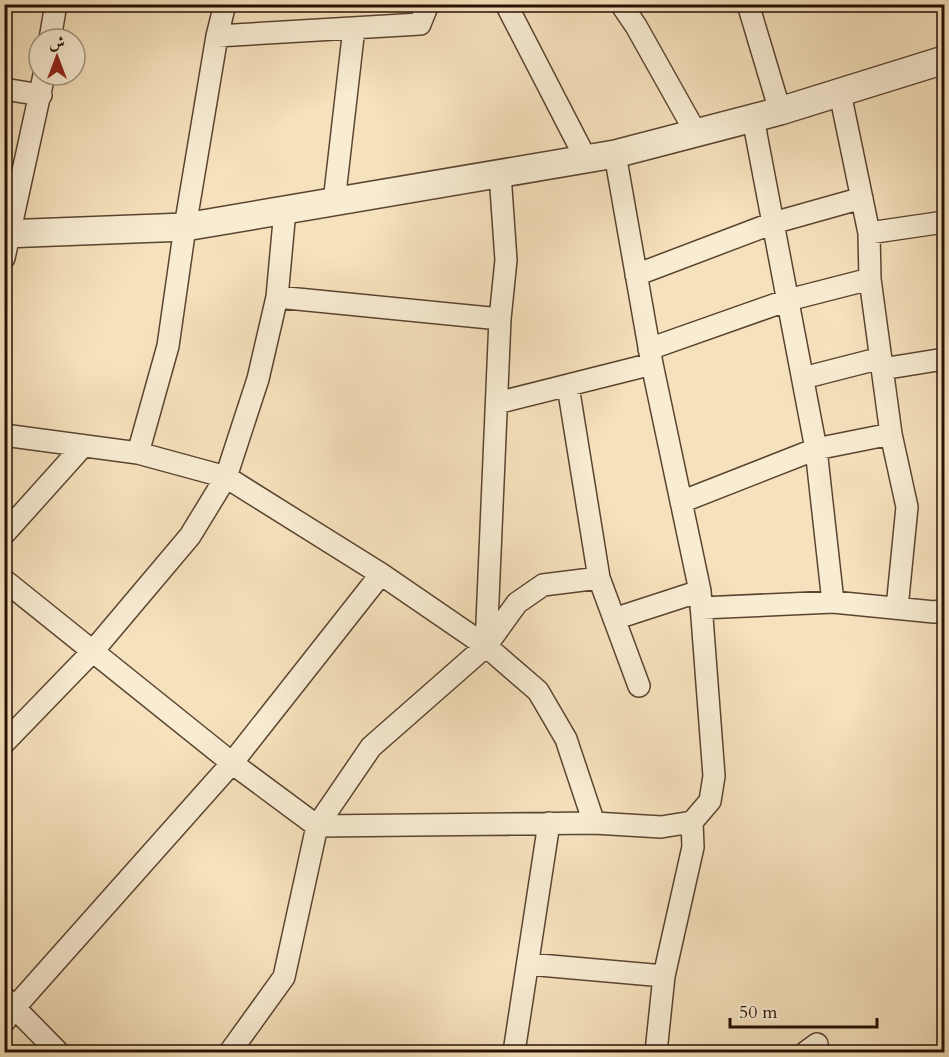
<svg xmlns="http://www.w3.org/2000/svg" width="949" height="1057" font-family="Cardo,Amiri,serif">
  <style>
    .lines { fill: none; stroke-linecap: round; stroke-linejoin: round }
    .minor-casing { stroke: #5a4431; stroke-width: 24 }
    .tertiary-casing { stroke: #5a4431; stroke-width: 30 }
    .minor { stroke: #f8ecd3; stroke-width: 21 }
    .tertiary { stroke: #f8ecd3; stroke-width: 27 }
  </style>
  <rect width="100%" height="100%" fill="#f5e1bc"/>
  <filter id="stains"><feTurbulence type="fractalNoise" baseFrequency=".00333" numOctaves="4"/><feColorMatrix values="0 0 0 0 .2 0 0 0 0 .09 0 0 0 0 .02 0 0 0 .5 -.17"/></filter>
  <radialGradient id="worn" r=".72"><stop offset=".6" stop-color="#630" stop-opacity="0"/><stop offset="1" stop-color="#630" stop-opacity=".3"/></radialGradient>
  <g class="lines">
    <defs>
      <path id="minor" d="M506,4L586,159
        M621,4L636,26L696,133
        M748,4L780,111
        M217,36L420,24L428,4
        M50,39L56,4
        M4,89L41,95
        M840,93L869,233L870,279L891,434L907,507L897,608
        M753,118L816,449L833,602
        M334,202L354,28
        M869,233L944,222
        M4,258L44,75
        M636,275L773,223L862,198
        M277,297L500,319
        M649,349L788,300L870,279
        M882,369L944,359
        M803,378L881,358
        M568,386L599,578L639,686
        M497,403L652,364
        M4,435L138,453L226,477L381,574L486,646L538,691L566,739L594,823
        M138,453L168,346L185,227L217,36L225,4
        M681,502L816,449L891,434
        M4,534L83,446
        M4,580L232,763L317,826L594,823L661,827L692,822L710,801L714,776L700,591L652,364L615,154
        M701,608L833,602L934,612L944,610
        M614,619L700,591
        M486,646L500,319L506,260L500,174
        M4,743L93,651L190,536L226,477L258,379L277,297L285,210
        M528,964L664,976
        M6,999L58,1052
        M4,1022L15,1007L232,763L381,574
        M230,1052L284,977L317,826L371,747L486,646L517,603L543,585L599,578
        M514,1052L549,823
        M656,1052L664,976L693,847L692,822
        M806,1052L817,1044"/>
      <path id="tertiary" d="M4,234L185,227L615,154L780,111L944,60"/>
    </defs>
    <use href="#minor" class="minor-casing"/>
    <use href="#tertiary" class="tertiary-casing"/>
    <use href="#minor" class="minor"/>
    <use href="#tertiary" class="tertiary"/>
  </g>
  <rect width="949" height="1057" fill="none" stroke="#f5e1bc" stroke-width="24"/>
  <rect x="6" y="6" width="937" height="1045" fill="none" stroke="#261003" stroke-width="3"/>
  <rect x="12" y="12" width="925" height="1033" fill="none" stroke="#261003" stroke-width="1.5"/>
  <g transform="translate(57 57)"><circle r="28" fill="#f8ecd3" stroke="#a49480" stroke-width="1.5"/>
  <path d="M0-4.5L10 22L0 15L-10 22Z" fill="#8f2418"/>
  <text y="-9" font-size="16" font-weight="bold" text-anchor="middle" fill="#261003">ش</text>
  </g>
  <path d="M730 1018v9h147v-9" fill="none" stroke="#261003" stroke-width="3"/>
  <text x="739" y="1018" font-size="18" fill="#261003" stroke="#f8ecd3" stroke-width="4.5" paint-order="stroke">50 m</text>
  <rect width="100%" height="100%" filter="url(#stains)"/>
  <rect width="100%" height="100%" fill="url(#worn)"/>
</svg>
